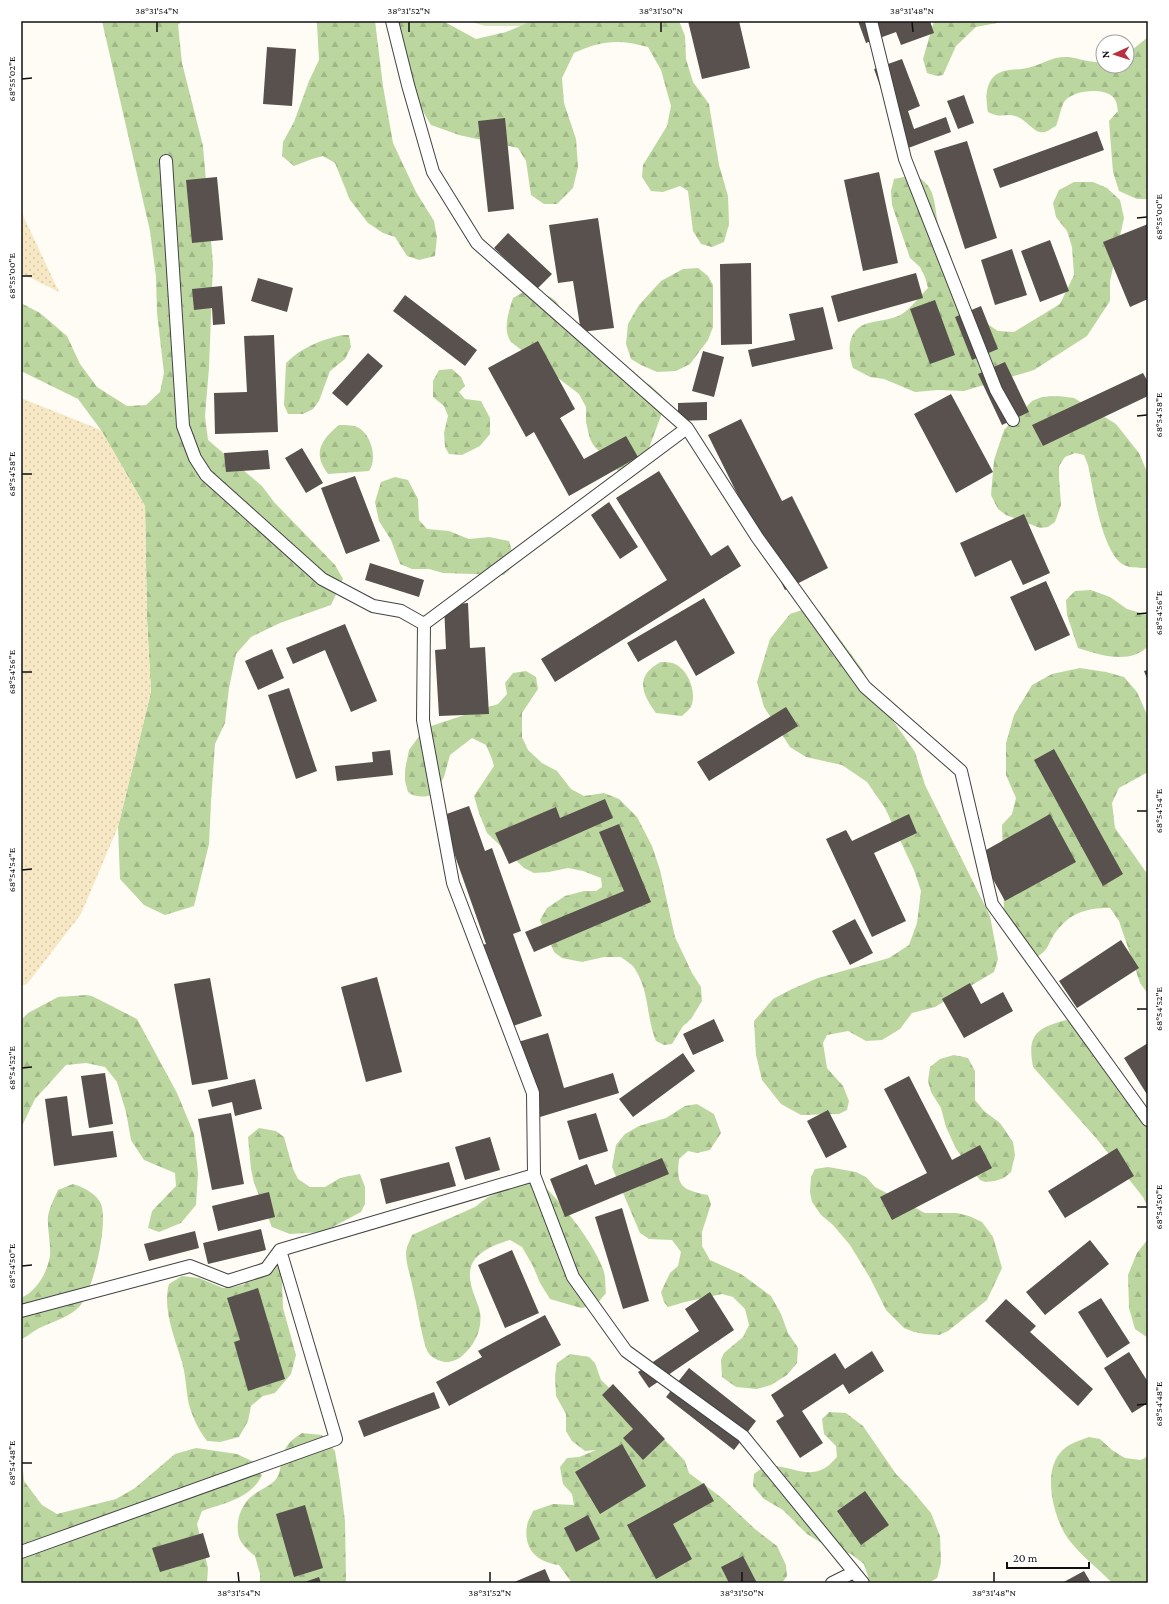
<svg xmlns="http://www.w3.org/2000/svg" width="1169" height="1604" font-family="'Crimson Pro',serif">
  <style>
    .grass { fill: #d6e7bf }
    .forest { fill: url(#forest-firs) }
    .sand { fill: url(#sand-dots) }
    .building { fill: #58514d }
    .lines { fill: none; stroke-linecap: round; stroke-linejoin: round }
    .service-casing { stroke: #434343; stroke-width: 14 }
    .service { stroke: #fff; stroke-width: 12 }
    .ticks { fill: none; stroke: #101010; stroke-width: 1.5 }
    .neatline { fill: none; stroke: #101010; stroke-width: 1.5 }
    .ticks-label { font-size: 10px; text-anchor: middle; fill: #101010 }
  </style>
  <defs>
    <pattern id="forest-firs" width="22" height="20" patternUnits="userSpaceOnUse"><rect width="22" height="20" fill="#bbd79f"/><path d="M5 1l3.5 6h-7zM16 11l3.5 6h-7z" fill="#a0b888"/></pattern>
    <pattern id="sand-dots" width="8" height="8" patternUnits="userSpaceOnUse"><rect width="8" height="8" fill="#f6e8c4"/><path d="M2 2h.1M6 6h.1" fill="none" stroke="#d2c6a7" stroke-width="1.8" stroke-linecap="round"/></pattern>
  </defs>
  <rect width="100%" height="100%" fill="#fefcf4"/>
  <path class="grass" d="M468,21H571L529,26H485Z"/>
  <path class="forest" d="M102,21H182L178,25L182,63L203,146L213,264L209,368L205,416L208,440L262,486L274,502L335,565L343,579L331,605L280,623L251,637L236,654L229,688L225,723L215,744L211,802L209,844L194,906L165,915L144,905L120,879L118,827L151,692L147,620L145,506L101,430L78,399L21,371V303L40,313L67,336L80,364L97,387L127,406L146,405L160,392L164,373L157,313L156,277L150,231Z
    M316,21H375L383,86L393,143L416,192L434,221L437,237L435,256L419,260L407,256L395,237L383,233L368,223L350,200L335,163L323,156L312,159L294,166L282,156L283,142L294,122L309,81L319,60L317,24Z
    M398,21H443L476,39L506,32L532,21H679L685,36L686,59L693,82L709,104L719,165L728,196L729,224L724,242L712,247L701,244L693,231L688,191L680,186L663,192L651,191L642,177L643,165L667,126L671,106L661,70L648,47C620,39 601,40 574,53L562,78L564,103L576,139L578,167L573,188L557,204H544L531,195L526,161L518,148L459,135L431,125L425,115L411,88Z
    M934,21H1016L1002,22L976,27L956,46L943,75L937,76L927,73L923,59Z
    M1148,37V199H1137L1119,191L1113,172L1109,121L1118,111C1117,106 1117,101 1113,97C1103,87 1072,90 1064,102C1061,107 1059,119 1056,126C1053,127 1049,131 1045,132C1034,135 1027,119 1015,116C1005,113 1000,119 988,112C985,97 985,76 1004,71C1013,69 1022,70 1031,67C1045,63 1052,56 1069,57C1081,59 1091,63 1103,62V66H1127V54Z
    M914,175C938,186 933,205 939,227C943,237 949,247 951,258C955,274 955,291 964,305C968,312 991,326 998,331L1014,332L1060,304L1074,275L1072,247L1067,231L1056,217L1053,203L1059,190L1074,182H1093L1107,188L1120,200L1124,218L1110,281V301L1087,336L1034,370L964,391L938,390L915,392L884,379L870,377L853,368C847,352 847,328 869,323C879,320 892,320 902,314C910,309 920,296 928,288L925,277L920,267L910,258L892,205L891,191L894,179Z
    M698,268L708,276L713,285V327L708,340L690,364L676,371L657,372L641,365L631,359L626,344L628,324L639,305L661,281L683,269Z
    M527,290C551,296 555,295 566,318L639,379L650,385L662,396V413L646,456L622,475L594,446L590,439L586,422V407L579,394L511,342C502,330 509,311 513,298Z
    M342,335H349L351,347L345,359L330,371L319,401L313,409L303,414H288L284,405L286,363C302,347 321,340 342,335Z
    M452,369L461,377L465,386L459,392L465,399L481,401L490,418V434L480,446L462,455L449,454L445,447L444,433L448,416L444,406L433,397V381L439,370Z
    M1058,396L1074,398L1116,424L1139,453L1147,472L1148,486V568C1141,568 1130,568 1124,565C1102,554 1093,488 1088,465L1084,455L1075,453L1065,457L1059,466V477L1061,505L1055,522L1048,527L1040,528L1006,515L998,509L991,495L994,460L1004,430L1032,401L1042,397Z
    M339,425C344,425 352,425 357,427C371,433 378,459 369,471L328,474C312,453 321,440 339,425Z
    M395,477L408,480L418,499L419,520L427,529L449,531L469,539L489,537L509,541L515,562L513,566L504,575L443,573L429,569H412L400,564L391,540L379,521L375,502L381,482Z
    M1091,590L1110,597L1127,609L1148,615V646C1131,665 1099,655 1078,648L1067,615L1066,600L1075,591Z
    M805,609L820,612L862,669L878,699L915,752L925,785L990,916L998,959L994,972L935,1007L912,1013L900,1029L882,1040L866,1041L848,1031L827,1035L823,1043L827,1068L843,1086L849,1101L847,1110L839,1114L801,1115L781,1104L762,1080L756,1055L754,1021L773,999L792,989L818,978L889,958L909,945L917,923L921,891L914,870L885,808L867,782L842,765L806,757L790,747L764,707L757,682L770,639L790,614Z
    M661,662C666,662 672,662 677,665C689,672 697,693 691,707C689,710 685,713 682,716L656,713C641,693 635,675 661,662Z
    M1080,668L1106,672L1124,677L1137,692L1148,717V772L1119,788L1112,803L1115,828L1148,875V994L1140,983L1119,921L1110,908C1085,908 1070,913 1055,933C1046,947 1050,949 1034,959L1004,916L1002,825L1012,814L1016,798L1006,775V743L1014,715L1032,685L1052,674Z
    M526,671L536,677L538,689L522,713V737L528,750L542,763L557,771L571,789L584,796L604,793L619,799L637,817L652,846L660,870L675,937L692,973L701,987L702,1001L691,1019L683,1026L672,1044L664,1045L656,1041C646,1017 650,993 635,969C632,964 626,961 621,957H604L582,962L562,958L554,952L540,920L547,908L565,896L584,891H596L602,887L601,878L583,871L568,868L549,872L534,873L524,868L487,833L479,813L474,796L494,766L492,759L486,745L472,738L450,755L444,777L434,795C424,797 416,798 408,792L405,781V770L409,750L425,728L498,704L507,694L505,683L513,673Z
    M86,995L92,996L137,1019L177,1093L194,1134L198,1173L196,1205L181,1223L159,1232L148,1228L152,1211L176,1186L175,1173L144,1160L131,1140L126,1112L117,1082L105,1067L86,1063L66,1065L35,1099L21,1128V1020L28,1013L58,997Z
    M1066,1020L1078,1027L1148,1121V1208L1143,1197L1096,1138L1033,1067C1027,1035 1036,1028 1066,1020Z
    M954,1055L968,1058L975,1071V1100L984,1111L1000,1123L1013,1142L1015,1155L1011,1172L1004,1178L995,1181L985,1182L980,1180L956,1149L946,1127L941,1108L931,1092L928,1081L930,1067L940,1059Z
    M697,1104L714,1114L721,1133L710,1150L697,1153L688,1151L679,1159C676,1186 681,1190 708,1195L711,1204L702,1232V1246L710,1260L741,1274L771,1296L781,1314L788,1333L798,1348L797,1363L787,1375L771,1385L757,1389L736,1387L722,1377L721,1360L724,1353L743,1337L749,1325L745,1309L733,1297L722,1294L685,1302L668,1307L664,1302L661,1292L670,1273L678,1266L681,1252L672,1240L649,1239L640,1233L612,1167L616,1145L625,1134L639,1126L666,1118L685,1106Z
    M259,1128L276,1131L284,1137L293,1169L298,1179L310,1187H325L340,1178L360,1174L365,1187V1204L361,1212L323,1232L290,1234L272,1227L254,1183L251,1169L248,1137Z
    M828,1167L856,1172L866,1177L875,1187L925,1213H957L969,1216L982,1222L993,1237L1002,1268L987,1300L948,1331L939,1335L925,1334L914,1332L904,1328L886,1310L870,1278L850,1245L833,1225L821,1215L812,1202L810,1192L811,1177L815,1169Z
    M528,1180H538C561,1202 592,1240 603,1269C606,1276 605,1286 606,1293L596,1305L581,1308L550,1299L540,1283L533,1266L522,1247L510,1240C496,1244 475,1252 471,1267C467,1281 475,1296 479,1308C484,1325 476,1344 463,1355C458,1360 448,1364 441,1361C434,1359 429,1356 426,1348C420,1329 418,1309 413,1289C411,1277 406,1265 406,1253C406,1247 410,1241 412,1235L475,1207L488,1197Z
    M73,1184C83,1187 95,1193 100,1202C110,1219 93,1293 79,1307C69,1317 57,1320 44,1326C36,1329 29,1335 21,1340V1298C37,1291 47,1273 50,1256C51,1243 47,1229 48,1216C50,1206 54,1199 58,1190Z
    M1148,1239V1338L1135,1329L1129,1308L1128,1275L1137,1253Z
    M262,1262L278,1264L282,1280L283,1308L296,1355L291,1374L275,1393L263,1396L251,1406L248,1421L239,1437L220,1442L207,1441C199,1431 193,1418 189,1405C186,1391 186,1376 182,1362C175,1339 162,1308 169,1284L182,1276L199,1278L223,1288L233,1287L245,1284L251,1267Z
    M570,1354L589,1357L595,1363L601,1380L671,1446L685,1461L689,1473L722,1498L755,1529L777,1546L786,1565L787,1576L782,1583H572L559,1565C538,1562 523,1550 527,1526C527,1522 531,1516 533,1511L553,1504L574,1505L572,1494L563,1484L560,1467L567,1458L579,1457L596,1450L585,1451L572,1441L566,1431V1414L556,1396L555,1376L557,1363Z
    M829,1412L846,1413L863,1426L896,1474L910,1488L931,1513L940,1536L941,1563L937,1578L929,1583H870L864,1564L851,1554L826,1546L807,1534L783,1510L764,1499L753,1486L754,1474C757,1472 761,1468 765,1467C784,1462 804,1479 823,1469C828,1467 833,1461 837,1457L836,1446L824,1434L822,1419Z
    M302,1433L322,1435L335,1451L340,1482L345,1521L346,1583H260V1574L255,1556C249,1551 244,1547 240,1540C234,1526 240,1505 252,1496C261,1488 272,1487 278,1476C280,1472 280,1468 281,1464C284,1447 288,1442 302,1433Z
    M1089,1437L1100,1439L1112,1450L1125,1458L1141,1460L1148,1456V1583H1112C1098,1568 1081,1556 1069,1540C1054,1520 1042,1474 1060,1453C1067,1444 1078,1441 1089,1437Z
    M196,1448L237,1454L254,1462L262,1475C251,1499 224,1503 202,1511L197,1524L208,1568L207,1583H21V1450L24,1481L42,1505L57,1514L116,1499L135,1488L175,1454Z"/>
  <path class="sand" d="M21,211L59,292L21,273Z
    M21,398L101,430L145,506L147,620L151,692L118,827L81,914L27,984L21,986Z"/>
  <path class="building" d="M688,21H739L750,68L702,79Z
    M858,21H930L934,33L901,45L896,32L866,43Z
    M267,47L296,49L292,106L263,104Z
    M902,59L920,106L908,111L914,129L946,117L951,132L903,150L874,69Z
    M964,95L974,123L958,129L947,101Z
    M505,118L514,209L488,212L478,121Z
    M1097,131L1104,150L1000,188L993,169Z
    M967,141L997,238L965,249L934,151Z
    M879,172L898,263L863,271L844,180Z
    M217,177L223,240L192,243L186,180Z
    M598,218L614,328L581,332L573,281L558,283L549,225Z
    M1148,224V299L1130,307L1103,242Z
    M508,233L552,274L537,289L494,248Z
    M1050,240L1069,291L1040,302L1021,251Z
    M1012,249L1027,295L995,305L981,260Z
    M751,263L752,344L721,345L720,264Z
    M916,273L923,298L838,322L831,296Z
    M258,278L293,288L287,312L251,301Z
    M222,286L225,324L213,325L212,308L194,310L192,289Z
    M405,295L477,350L465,366L393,311Z
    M935,300L955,355L930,364L910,309Z
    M981,306L998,349L972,360L955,317Z
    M823,307L833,349L752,367L748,350L795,340L789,314Z
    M274,335L278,432L215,434L214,393L247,392L244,336Z
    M538,341L575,409L560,418L584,459L626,436L638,457L569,496L534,432L526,437L488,368Z
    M703,351L724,357L714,397L692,391Z
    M368,353L383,366L347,406L332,393Z
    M1005,362L1029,412L1002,425L978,374Z
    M1143,373L1148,382V396L1043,446L1032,425Z
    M951,394L993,472L956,493L914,414Z
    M707,402V420L678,421V403Z
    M741,419L782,501L792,496L828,568L785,590L708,435Z
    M302,448L323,483L306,493L285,458Z
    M268,450L270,469L226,472L224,453Z
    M659,471L711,556L728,545L741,566L555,682L541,659L667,580L616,498Z
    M355,476L380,541L346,554L321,488Z
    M609,502L638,547L620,559L591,515Z
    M1024,514L1050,573L1023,585L1011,560L975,577L960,543Z
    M370,563L424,580L419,597L365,580Z
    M1046,581L1070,635L1035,651L1010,597Z
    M704,598L735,653L696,676L676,640L638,662L627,643Z
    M468,603L470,648L485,647L489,714L439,716L435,650L446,649L444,605Z
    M345,624L377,701L351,712L325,650L293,664L286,648Z
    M272,649L284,678L258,690L245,661Z
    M1148,670V681L1144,671Z
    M289,688L317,771L296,779L268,695Z
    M786,707L798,726L709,781L697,762Z
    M1054,749L1123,874L1103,886L1034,760Z
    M390,750L393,775L337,781L335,766L373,762L372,752Z
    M605,799L613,818L509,864L495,833L556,807L560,818Z
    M469,806L485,851L492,848L521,931L513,934L542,1016L504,1029L475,947L486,944L441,816Z
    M909,814L917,833L874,853L906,921L872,937L826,839L846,830L852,841Z
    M1050,814L1076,862L1005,901L979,854Z
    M619,824L651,902L534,952L525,932L624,891L599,832Z
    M855,919L873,953L850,965L832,931Z
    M1121,940L1139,968L1077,1008L1059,981Z
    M377,977L402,1072L366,1082L341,987Z
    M210,978L228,1079L192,1085L174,984Z
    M970,983L981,1004L1003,992L1013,1011L964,1038L942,999Z
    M714,1019L724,1041L693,1055L683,1034Z
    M548,1033L564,1088L613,1073L619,1093L540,1117L518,1042Z
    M1148,1043V1096L1124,1058Z
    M683,1053L695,1071L633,1117L619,1099Z
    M105,1073L113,1124L89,1128L81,1076Z
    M909,1076L952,1160L980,1145L992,1168L892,1220L880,1197L927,1173L884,1089Z
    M255,1079L262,1109L235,1116L232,1102L212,1107L208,1090Z
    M67,1096L72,1136L113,1131L117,1157L54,1166L45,1099Z
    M828,1110L847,1147L826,1158L807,1121Z
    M231,1113L244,1184L212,1190L198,1119Z
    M596,1113L608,1151L579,1160L567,1121Z
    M490,1137L500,1170L465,1180L455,1147Z
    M1117,1148L1134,1176L1065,1218L1048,1191Z
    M662,1158L669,1174L565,1217L550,1179L587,1164L595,1185Z
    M449,1162L456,1186L386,1204L380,1179Z
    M269,1192L275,1217L218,1231L212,1206Z
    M622,1208L649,1301L623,1309L595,1217Z
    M261,1229L266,1250L208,1264L203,1243Z
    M195,1231L199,1248L149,1261L144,1244Z
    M1090,1240L1109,1264L1045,1315L1026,1292Z
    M512,1250L539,1313L505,1328L478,1265Z
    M258,1288L285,1379L248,1391L234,1342L240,1340L227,1298Z
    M710,1292L734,1330L649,1388L638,1372L699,1331L685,1309Z
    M1101,1298L1130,1343L1107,1358L1078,1312Z
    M1006,1299L1036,1326L1030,1332L1093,1389L1078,1406L985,1321Z
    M545,1315L561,1345L449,1406L436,1382L482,1357L478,1351Z
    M872,1351L884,1371L849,1394L843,1384L802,1411L823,1443L800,1458L776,1421L784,1416L771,1395L835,1353L845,1369Z
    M1129,1352L1148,1382V1403L1132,1413L1104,1368Z
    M689,1368L756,1421L734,1450L666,1397Z
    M613,1384L665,1439L643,1460L623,1438L633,1429L602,1395Z
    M434,1392L440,1408L364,1437L358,1421Z
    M622,1444L646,1486L600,1514L575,1472Z
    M704,1483L714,1501L673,1524L692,1559L656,1579L627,1525Z
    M865,1491L889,1525L861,1545L837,1511Z
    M305,1505L323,1568L294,1577L276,1514Z
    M588,1515L600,1539L576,1552L564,1528Z
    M203,1533L210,1557L160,1572L152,1548Z
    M743,1556L757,1583H729L721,1567Z
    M545,1569L551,1583H512Z
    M1084,1571L1091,1583H1062Z
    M319,1577L321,1583H302Z"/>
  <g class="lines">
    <defs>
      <path id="service" d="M392,21L408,85L433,172L477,243L687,428L757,537L865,687L961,771L992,904L1148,1120
        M871,21L905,159L996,390L1013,420
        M166,161L183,426L195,458L206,475L322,579L373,606L401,611L424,624
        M424,624L423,720L453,883L533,1093L534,1175L573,1277L626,1351L743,1436L863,1583
        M424,624L687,428
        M21,1311L190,1266L228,1281L266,1269L280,1250
        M21,1552L336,1439L280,1250L534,1175
        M832,1583L854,1572"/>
    </defs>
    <use href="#service" class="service-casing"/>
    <use href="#service" class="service"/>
  </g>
  <path class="ticks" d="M157,22V32M409,22V32M661,22V32M912,22L913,32M22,79L32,78M1137,218L1147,217M22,276H32M1137,416L1147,415M22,474H32M1137,614L1147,613M22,672H32M1137,811H1147M22,870L32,869M1137,1009H1147M22,1068L32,1067M1137,1207H1147M22,1266L32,1265M1137,1405L1147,1404M22,1463H32M238,1572L239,1582M490,1572V1582M742,1572V1582M994,1572V1582"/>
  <rect width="1169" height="1604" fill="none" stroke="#ffffff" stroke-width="44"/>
  <g transform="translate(1115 54) rotate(267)"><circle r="19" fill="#ffffff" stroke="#9f9f9f"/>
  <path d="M0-3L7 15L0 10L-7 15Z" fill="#b7313f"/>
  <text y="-6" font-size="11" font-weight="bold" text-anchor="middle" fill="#101010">N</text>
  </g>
  <path d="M1007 1562v6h82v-6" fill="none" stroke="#101010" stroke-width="2"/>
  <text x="1013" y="1562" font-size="12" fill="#101010" stroke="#ffffff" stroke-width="3" paint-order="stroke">20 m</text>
  <rect x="22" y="22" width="1125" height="1560" class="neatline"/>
  <g class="ticks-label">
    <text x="157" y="14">38°31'54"N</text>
    <text x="409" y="14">38°31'52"N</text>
    <text x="661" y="14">38°31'50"N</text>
    <text x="912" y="14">38°31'48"N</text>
    <text transform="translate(11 79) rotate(-90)" y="4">68°55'02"E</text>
    <text transform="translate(1158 217) rotate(-90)" y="4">68°55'00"E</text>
    <text transform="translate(11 276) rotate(-90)" y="4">68°55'00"E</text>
    <text transform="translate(1158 415) rotate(-90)" y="4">68°54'58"E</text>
    <text transform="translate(11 474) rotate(-90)" y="4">68°54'58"E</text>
    <text transform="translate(1158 613) rotate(-90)" y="4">68°54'56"E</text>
    <text transform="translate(11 672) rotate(-90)" y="4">68°54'56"E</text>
    <text transform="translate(1158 811) rotate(-90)" y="4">68°54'54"E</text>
    <text transform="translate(11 870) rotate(-90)" y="4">68°54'54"E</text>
    <text transform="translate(1158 1009) rotate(-90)" y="4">68°54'52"E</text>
    <text transform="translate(11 1068) rotate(-90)" y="4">68°54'52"E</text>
    <text transform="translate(1158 1207) rotate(-90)" y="4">68°54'50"E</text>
    <text transform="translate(11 1266) rotate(-90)" y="4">68°54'50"E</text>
    <text transform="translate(1158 1404) rotate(-90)" y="4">68°54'48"E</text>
    <text transform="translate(11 1463) rotate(-90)" y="4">68°54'48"E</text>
    <text x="239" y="1596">38°31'54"N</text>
    <text x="490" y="1596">38°31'52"N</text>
    <text x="742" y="1596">38°31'50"N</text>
    <text x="994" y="1596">38°31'48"N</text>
  </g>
</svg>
